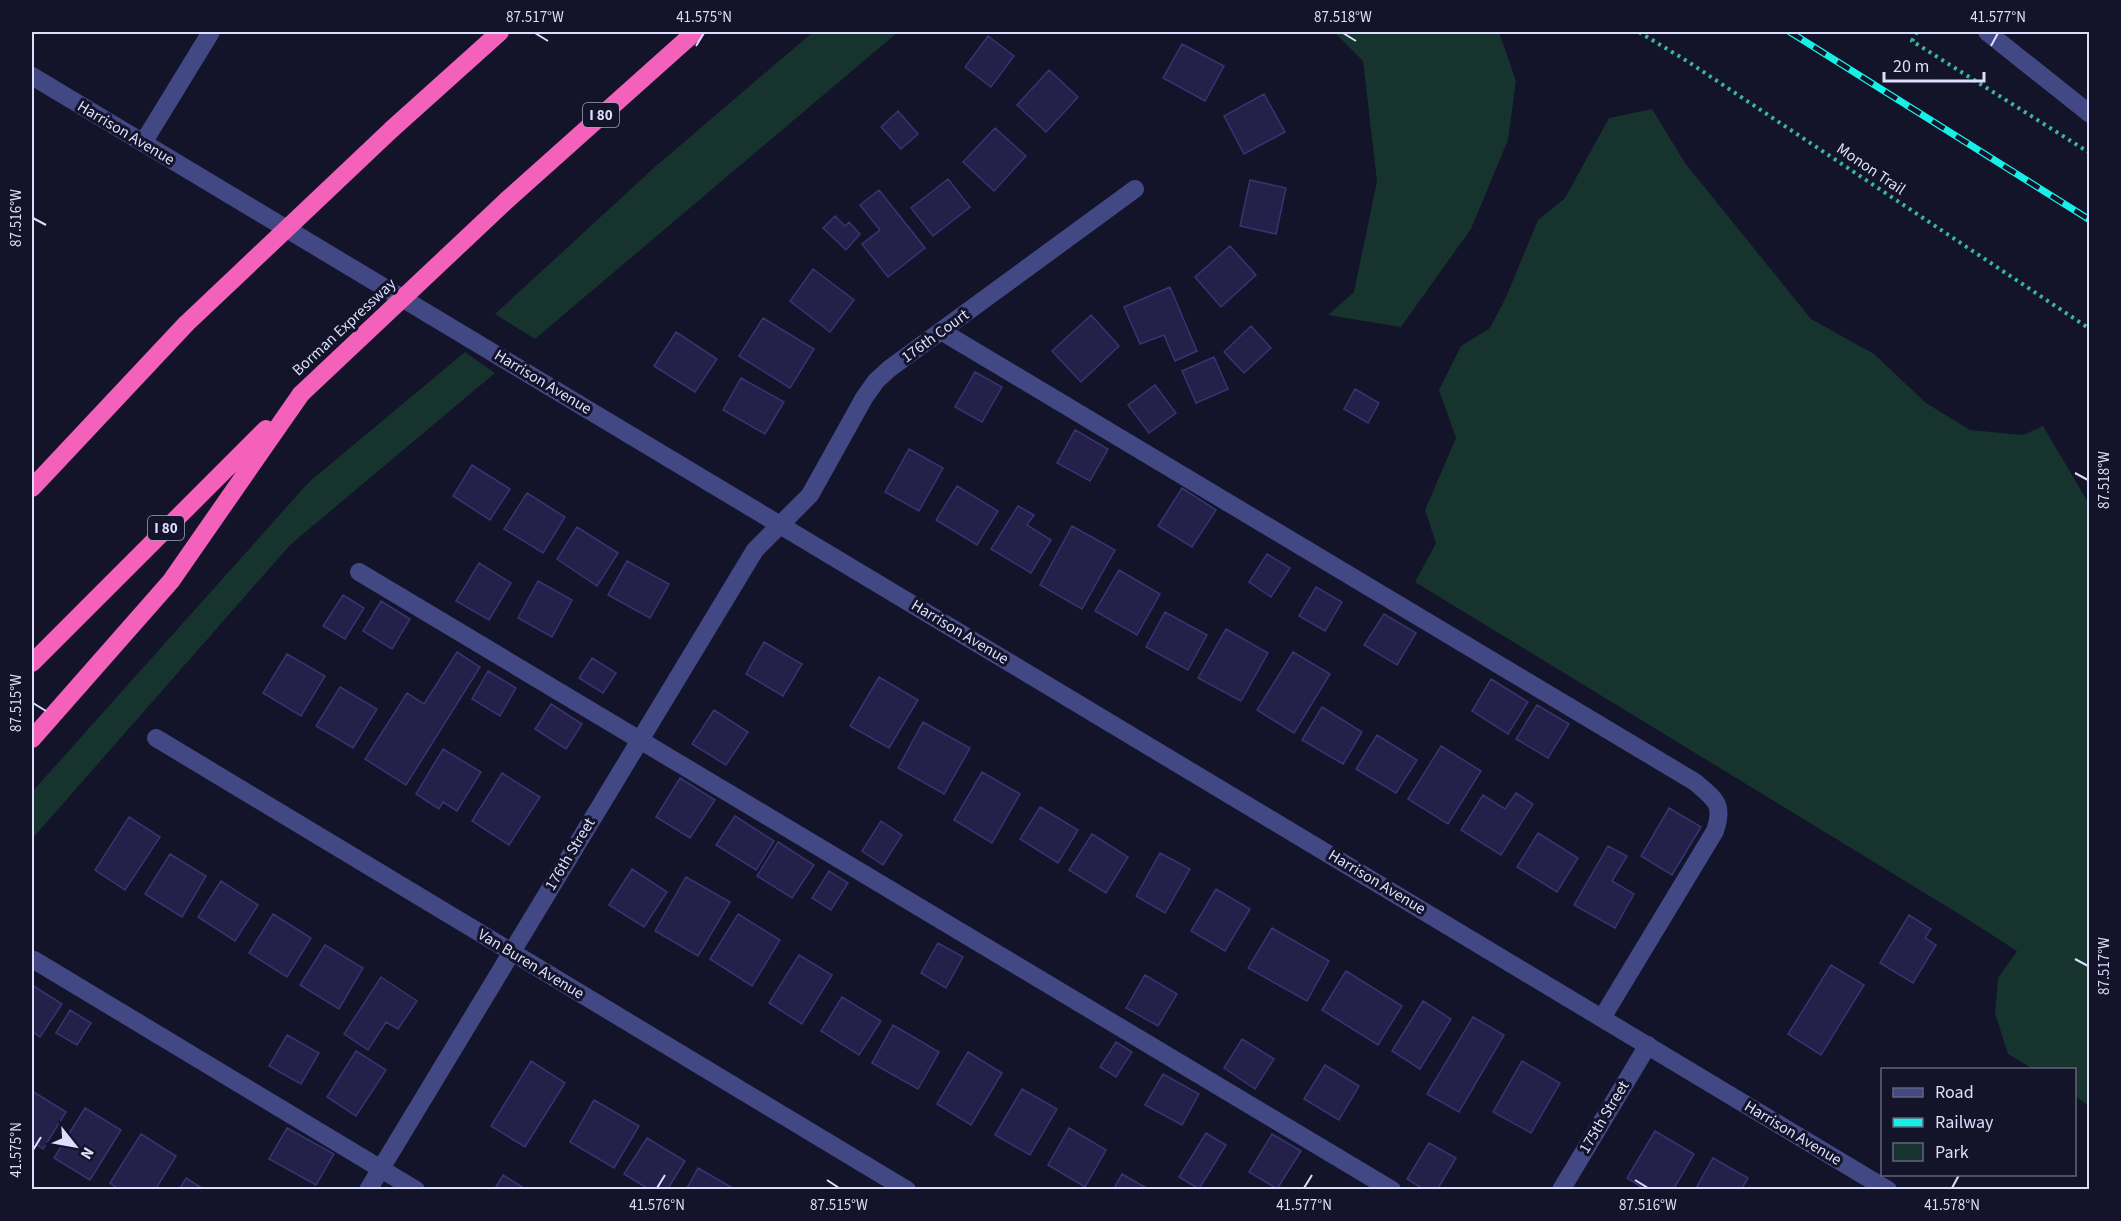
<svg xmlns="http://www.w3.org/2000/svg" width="2121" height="1221" font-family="'Source Sans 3',sans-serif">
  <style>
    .green { fill: #16332e }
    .building { fill: #232049; stroke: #383473; stroke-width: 1.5 }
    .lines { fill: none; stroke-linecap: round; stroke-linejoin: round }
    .path { stroke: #3ab49c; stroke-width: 4; stroke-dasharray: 3 4.5; stroke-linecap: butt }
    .minor { stroke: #414884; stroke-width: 18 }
    .highway { stroke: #f461bb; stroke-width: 18 }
    .rail-casing { stroke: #17efe7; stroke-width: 7 }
    .rail { stroke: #131329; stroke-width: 4.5; stroke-dasharray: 14; stroke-linecap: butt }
    .highway-bridge { stroke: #f461bb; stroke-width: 18 }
    .ticks { fill: none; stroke: #dddefd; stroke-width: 2 }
    .labels { text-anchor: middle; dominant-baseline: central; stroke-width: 6; stroke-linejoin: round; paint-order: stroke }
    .shield { fill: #131329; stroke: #a0a1bd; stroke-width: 1.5 }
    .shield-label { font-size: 15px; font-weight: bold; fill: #dddefd }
    .street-label { font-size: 16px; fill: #dddefd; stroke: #131329 }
    .neatline { fill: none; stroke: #dddefd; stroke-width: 2 }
    .ticks-label { font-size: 15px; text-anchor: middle; fill: #dddefd }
  </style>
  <rect width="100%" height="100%" fill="#131329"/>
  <path class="green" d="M813,32H898L535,339L495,314L656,166Z
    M1334,32H1499L1516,81L1508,140L1471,229L1401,327L1328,315L1354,292L1377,181L1363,61Z
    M1652,109L1685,163L1811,319L1874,354L1926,403L1970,430L2023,435L2043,426L2089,504V1106L2075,1096L2074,1070L2033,1069L2008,1054L1995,1013L1998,978L2017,951L1964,917L1415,582L1436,543L1425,510L1456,438L1439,390L1461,346L1490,328L1507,295L1538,220L1565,198L1609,118Z
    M465,352L495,373L290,545L32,839V792L309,482Z"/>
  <path class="building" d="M988,36L1014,56L991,87L965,67Z
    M1182,44L1224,66L1205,101L1163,78Z
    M1049,70L1078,97L1046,132L1017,105Z
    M1264,94L1285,132L1244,154L1224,116Z
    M898,111L918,134L901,149L881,127Z
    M995,128L1026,156L994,191L963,162Z
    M948,179L970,207L933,236L911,208Z
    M1250,180L1286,188L1276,234L1240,226Z
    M879,190L925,248L888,277L862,244L880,230L860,205Z
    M835,216L845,226L849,222L860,234L846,250L823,228Z
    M1230,246L1256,275L1221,307L1195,277Z
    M813,269L854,300L830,332L790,301Z
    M1170,287L1197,351L1175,361L1164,335L1140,344L1124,307Z
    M1091,315L1119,346L1081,382L1052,351Z
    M763,318L814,349L790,388L739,356Z
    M1251,326L1271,348L1244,373L1224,352Z
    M676,332L717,359L695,392L654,366Z
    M1214,357L1228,389L1196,403L1182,371Z
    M975,372L1002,387L982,422L955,407Z
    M741,378L784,402L765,434L723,410Z
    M1155,385L1176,413L1149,433L1128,405Z
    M1355,389L1379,403L1368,423L1344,409Z
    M1075,430L1108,449L1090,481L1057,463Z
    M909,449L943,468L919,511L885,492Z
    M472,465L510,489L490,520L453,496Z
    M957,486L998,511L977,545L936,520Z
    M1182,488L1216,510L1192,547L1158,526Z
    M527,493L565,517L543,553L504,529Z
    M1018,506L1034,515L1027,525L1051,540L1031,573L991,549Z
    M1072,526L1115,550L1082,609L1040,585Z
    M577,527L618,553L597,586L557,559Z
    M1267,554L1290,568L1271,597L1249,582Z
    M627,561L669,584L650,618L608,595Z
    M479,563L511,583L489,620L456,601Z
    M1119,570L1160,594L1137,635L1095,611Z
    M538,581L572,600L552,637L518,618Z
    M1316,587L1342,602L1325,631L1299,616Z
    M343,595L364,608L345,639L323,626Z
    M381,601L410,619L392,649L363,631Z
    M1165,612L1207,635L1188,670L1146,647Z
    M1384,614L1416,633L1397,665L1364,645Z
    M1226,629L1268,653L1241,701L1198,678Z
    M764,642L802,664L783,696L746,674Z
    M457,652L480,667L406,785L365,759L407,693L424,704Z
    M1293,652L1330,674L1294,733L1257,710Z
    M287,654L325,676L301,716L263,693Z
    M592,658L616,673L603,693L579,678Z
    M488,671L516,688L500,716L472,699Z
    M879,677L918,700L889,748L850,726Z
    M1491,679L1528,702L1508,734L1472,711Z
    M340,687L377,709L353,748L316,726Z
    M551,704L582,724L566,749L535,729Z
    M1537,705L1569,724L1548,758L1516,739Z
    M1322,707L1362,732L1343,764L1302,740Z
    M714,710L748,732L726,765L692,744Z
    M923,722L970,748L944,794L898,768Z
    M1377,735L1417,760L1396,793L1356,769Z
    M1441,746L1481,771L1448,824L1408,799Z
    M443,749L481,772L457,811L443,802L439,809L416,794Z
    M982,772L1020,794L992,843L954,820Z
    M502,773L540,797L509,845L472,821Z
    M680,778L715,800L690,838L656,817Z
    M1516,793L1533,804L1501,855L1461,830L1483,795L1505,809Z
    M1040,807L1078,830L1058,863L1020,839Z
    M1669,808L1701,827L1672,875L1641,856Z
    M735,816L774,841L756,870L716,845Z
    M129,817L160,837L125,890L95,870Z
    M881,821L902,835L883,865L862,851Z
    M1538,833L1578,858L1557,892L1517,867Z
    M1092,834L1128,857L1106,893L1069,870Z
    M778,842L814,865L792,898L757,876Z
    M1608,846L1627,856L1612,881L1634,894L1615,928L1574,905Z
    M1160,853L1190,869L1165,913L1136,896Z
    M170,854L206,876L182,917L145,894Z
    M632,869L667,892L644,927L609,905Z
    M829,871L848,883L831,910L812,898Z
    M686,877L730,902L698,956L655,931Z
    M221,881L258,905L235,941L198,917Z
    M1216,889L1250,909L1225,951L1191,931Z
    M273,914L311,938L287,977L249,953Z
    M738,914L780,940L752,986L710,959Z
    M1909,915L1931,929L1925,938L1936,945L1913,983L1880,963Z
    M1272,928L1329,961L1307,1001L1248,968Z
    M938,943L963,957L946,988L921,973Z
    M325,945L363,968L339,1009L300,985Z
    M799,955L832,975L802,1024L769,1003Z
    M1831,965L1864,985L1821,1055L1788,1034Z
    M1346,971L1402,1006L1378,1045L1322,1010Z
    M1145,975L1177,994L1158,1026L1126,1008Z
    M381,977L417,1001L398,1029L386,1022L368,1050L344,1034Z
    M32,985L62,1004L40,1037L32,1031Z
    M842,997L881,1021L859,1055L821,1031Z
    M1423,1001L1451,1019L1420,1069L1392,1051Z
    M70,1010L91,1023L77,1045L56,1033Z
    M1473,1017L1504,1035L1459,1112L1427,1094Z
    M893,1025L939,1052L918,1089L872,1063Z
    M287,1035L319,1053L301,1084L269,1066Z
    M1242,1039L1274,1059L1255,1089L1224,1068Z
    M1116,1042L1132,1052L1116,1077L1100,1067Z
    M356,1051L386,1070L356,1116L327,1097Z
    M968,1052L1002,1073L971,1125L937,1104Z
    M531,1061L565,1083L525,1147L491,1126Z
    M1522,1061L1560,1083L1531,1133L1493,1112Z
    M1325,1065L1359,1086L1339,1120L1304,1099Z
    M1163,1074L1199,1094L1182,1125L1145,1105Z
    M1022,1089L1057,1109L1030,1155L995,1135Z
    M32,1091L66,1112L43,1149L32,1141Z
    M594,1100L639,1126L614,1168L570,1142Z
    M85,1108L121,1130L90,1180L54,1158Z
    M287,1128L334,1154L316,1185L269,1159Z
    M1069,1128L1106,1150L1085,1187L1048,1165Z
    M1655,1131L1694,1154L1673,1190H1646L1627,1178Z
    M1206,1133L1226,1145L1199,1189L1179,1177Z
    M141,1134L176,1156L155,1190H120L110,1183Z
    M1272,1134L1301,1151L1277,1189L1249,1172Z
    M647,1138L685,1161L667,1190H650L624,1174Z
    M1429,1143L1456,1158L1437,1190H1425L1407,1179Z
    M1713,1158L1748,1178L1741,1190H1695Z
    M698,1168L736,1190H686Z
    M1122,1174L1150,1190H1113Z
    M503,1175L527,1190H494Z
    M186,1178L205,1190H179Z"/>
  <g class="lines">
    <path class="path" d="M1639,32L1687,61L2090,329
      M1917,32L1912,41L2090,153"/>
    <path class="minor" d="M1987,32L2090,114
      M32,76L1888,1190
      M143,143L211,32
      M941,331L1695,782C1716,800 1724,804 1715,831L1602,1018
      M359,572L1392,1190
      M156,738L907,1190
      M34,960L416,1190
      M368,1190L755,550L810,495L864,398L876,381L889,369L1135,189
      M1561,1190L1648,1045"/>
    <path class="highway" d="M392,129L500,32
      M507,200L695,32
      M32,488L186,324
      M32,663L266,429
      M32,739L171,581L301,394"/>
    <defs>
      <path id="rail" d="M1790,32L2090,220"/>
    </defs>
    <use href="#rail" class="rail-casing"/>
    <use href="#rail" class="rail"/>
    <path class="highway-bridge" d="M186,324L392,129
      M301,394L507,200"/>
  </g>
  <path class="ticks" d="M535,33L548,41M1343,33L1356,41M696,46L704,33M1991,46L1998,33M33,218L46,225M2075,473L2088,480M33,703L46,711M2075,959L2088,966M33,1150L41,1137M827,1180L839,1188M1635,1180L1648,1188M657,1188L665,1175M1304,1188L1312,1175M1952,1188L1959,1175"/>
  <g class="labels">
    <g class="shield">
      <rect x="583" y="103" width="36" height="24" rx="4.5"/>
      <rect x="148" y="516" width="36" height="24" rx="4.5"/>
    </g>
    <g class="shield-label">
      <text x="601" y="115">I 80</text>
      <text x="166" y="528">I 80</text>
    </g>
    <g class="street-label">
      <text transform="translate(126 133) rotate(31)">Harrison Avenue</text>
      <text transform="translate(1871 169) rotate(34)">Monon Trail</text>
      <text transform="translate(344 327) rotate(-43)">Borman Expressway</text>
      <text transform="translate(935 336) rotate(-36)">176th Court</text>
      <text transform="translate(543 382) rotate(31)">Harrison Avenue</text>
      <text transform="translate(960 632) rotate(31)">Harrison Avenue</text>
      <text transform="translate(570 854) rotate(-59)">176th Street</text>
      <text transform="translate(1377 882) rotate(31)">Harrison Avenue</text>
      <text transform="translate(531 964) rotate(31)">Van Buren Avenue</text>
      <text transform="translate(1604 1117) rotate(-59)">175th Street</text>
      <text transform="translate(1793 1133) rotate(31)">Harrison Avenue</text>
    </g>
  </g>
  <rect width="2121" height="1221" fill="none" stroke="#131329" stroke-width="66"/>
  <rect x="1881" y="1068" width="195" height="108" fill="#131329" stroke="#64647e" stroke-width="1.5"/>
  <rect x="1893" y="1088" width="30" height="9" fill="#414884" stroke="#64647e" stroke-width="1.5"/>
  <text x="1935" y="1098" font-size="18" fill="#dddefd">Road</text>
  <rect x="1893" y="1118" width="30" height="9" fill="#17efe7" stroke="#64647e" stroke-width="1.5"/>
  <text x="1935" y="1128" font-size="18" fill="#dddefd">Railway</text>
  <rect x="1893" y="1143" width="30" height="18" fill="#16332e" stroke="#64647e" stroke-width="1.5"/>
  <text x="1935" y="1158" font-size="18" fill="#dddefd">Park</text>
  <g transform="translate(75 1146) rotate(121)" stroke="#131329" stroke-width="4.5" paint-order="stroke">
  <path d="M0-4.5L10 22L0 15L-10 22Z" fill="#dddefd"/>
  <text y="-9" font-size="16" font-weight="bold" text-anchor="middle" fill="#dddefd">N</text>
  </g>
  <path d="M1884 72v9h100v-9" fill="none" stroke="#dddefd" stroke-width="3"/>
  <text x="1893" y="72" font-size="18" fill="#dddefd" stroke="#131329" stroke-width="4.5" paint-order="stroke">20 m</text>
  <rect x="33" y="33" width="2055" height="1155" class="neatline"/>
  <g class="ticks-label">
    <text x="535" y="22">87.517°W</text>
    <text x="704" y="22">41.575°N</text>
    <text x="1343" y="22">87.518°W</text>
    <text x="1998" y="22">41.577°N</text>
    <text transform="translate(16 218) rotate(-90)" y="5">87.516°W</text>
    <text transform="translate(2104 480) rotate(-90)" y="5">87.518°W</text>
    <text transform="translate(16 703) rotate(-90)" y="5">87.515°W</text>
    <text transform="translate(2104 966) rotate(-90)" y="5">87.517°W</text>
    <text transform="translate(16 1150) rotate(-90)" y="5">41.575°N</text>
    <text x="657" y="1210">41.576°N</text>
    <text x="839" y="1210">87.515°W</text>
    <text x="1304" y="1210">41.577°N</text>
    <text x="1648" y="1210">87.516°W</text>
    <text x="1952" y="1210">41.578°N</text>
  </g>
</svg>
